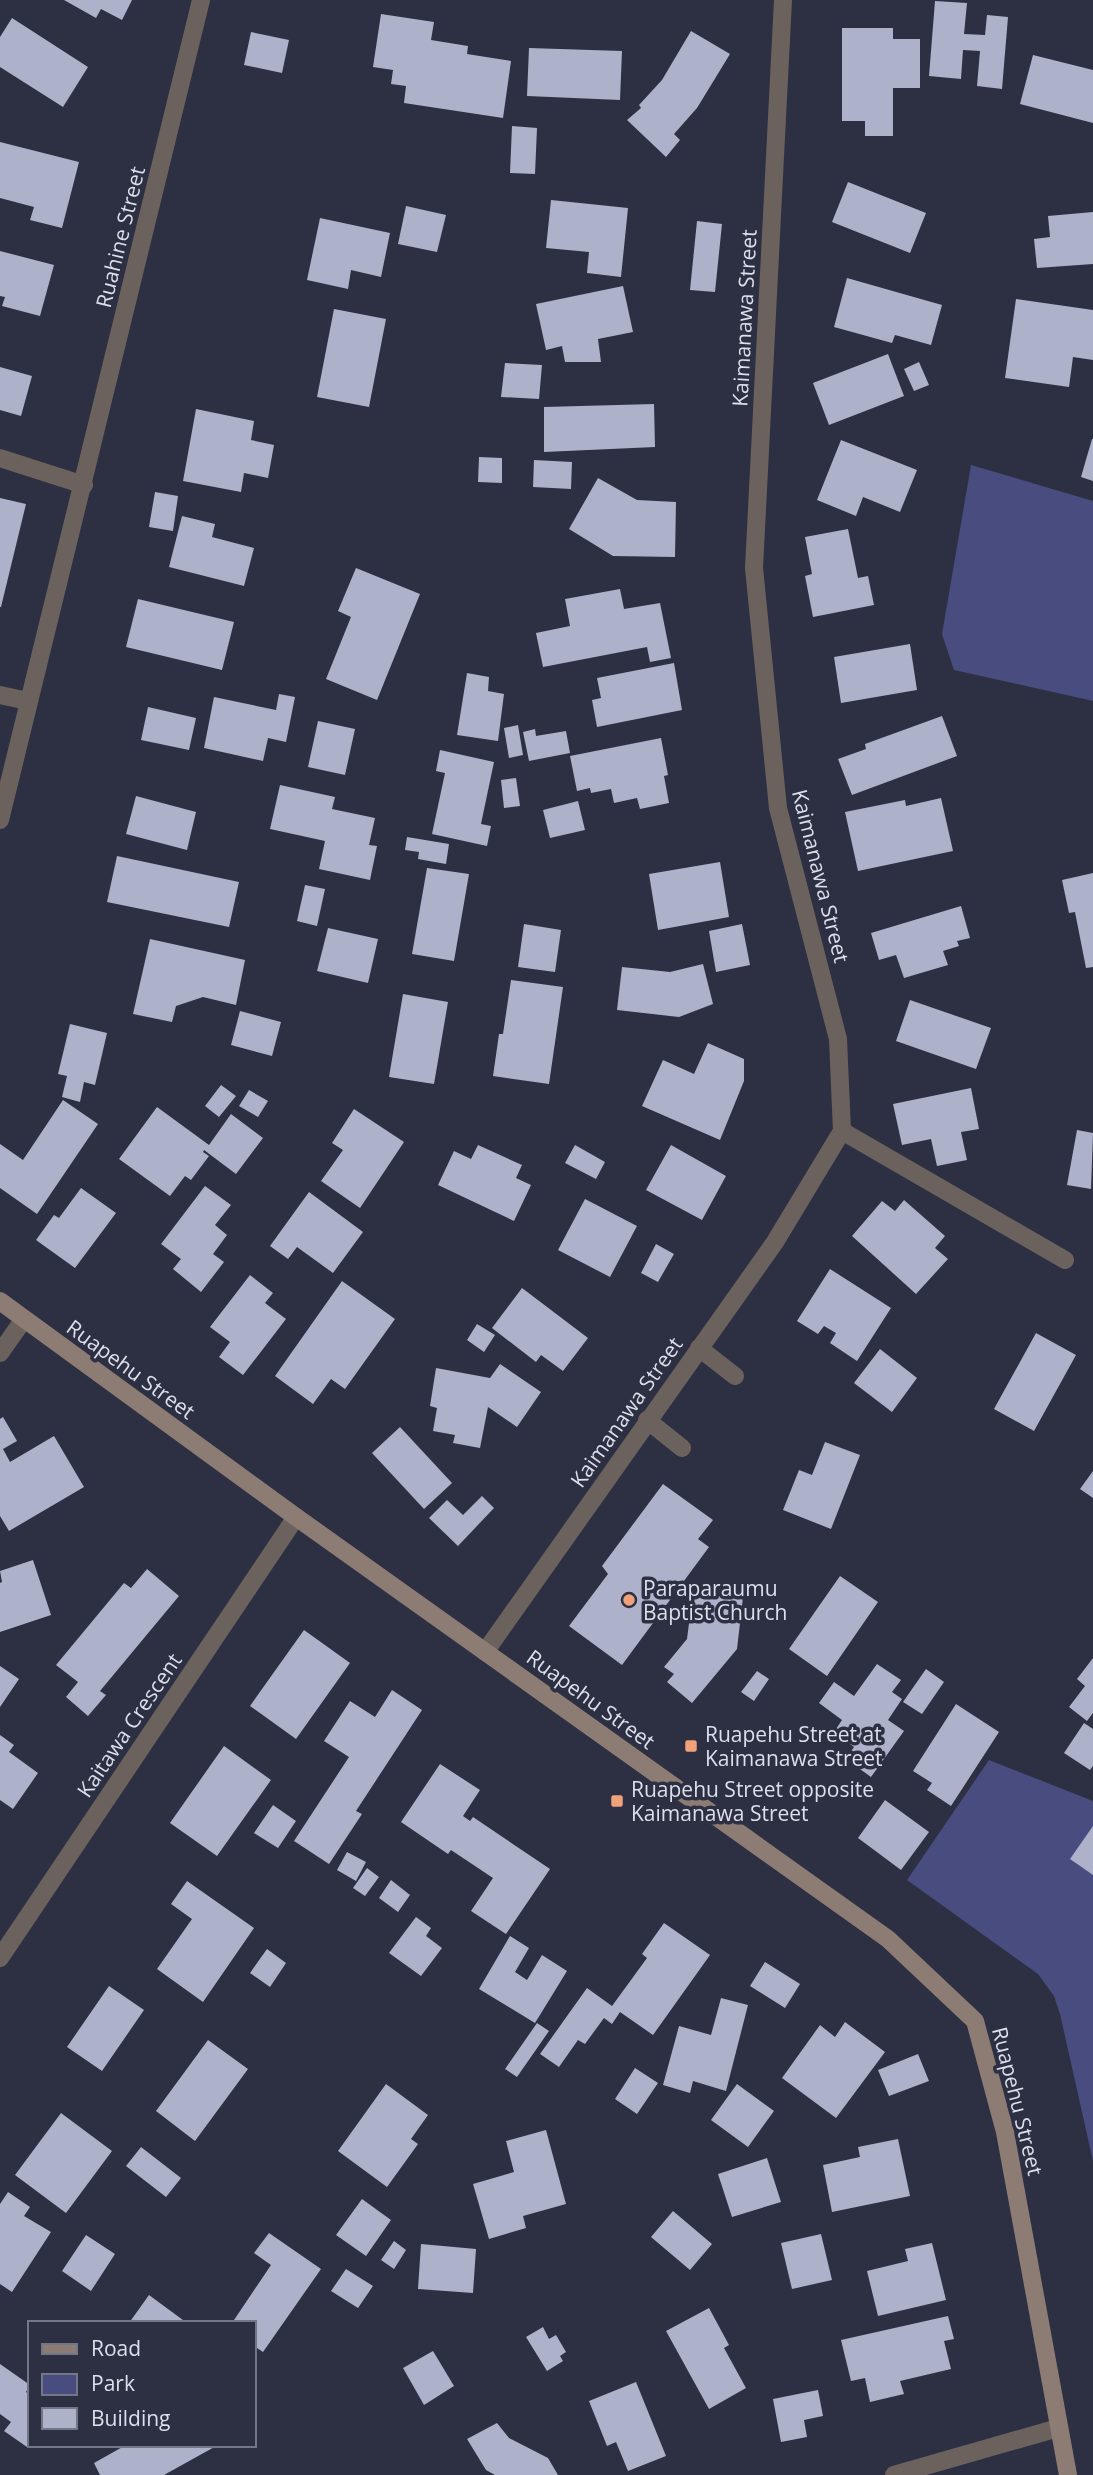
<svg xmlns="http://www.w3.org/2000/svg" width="1093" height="2475" font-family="'Open Sans',sans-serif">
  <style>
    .green { fill: #484c7e }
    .building { fill: #aeb1ca }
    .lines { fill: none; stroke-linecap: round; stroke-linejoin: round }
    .lane { stroke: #6c625d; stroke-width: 18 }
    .street { stroke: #6c625d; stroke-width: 18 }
    .secondary { stroke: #8d7c74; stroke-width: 18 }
    .poi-dot { fill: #f0a27a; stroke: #2d3043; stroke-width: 2.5 }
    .labels { text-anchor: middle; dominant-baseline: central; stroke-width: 7; stroke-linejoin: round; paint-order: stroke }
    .street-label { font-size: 21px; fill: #dddfec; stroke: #2d3043 }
    .poi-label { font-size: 21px; fill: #dddfec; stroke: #2d3043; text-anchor: start }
  </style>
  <rect width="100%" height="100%" fill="#2d3043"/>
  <path class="green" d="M971,465L1093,501V701L954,670L942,634Z
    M989,1760L1093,1801V2161L1060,2014L1054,1996L1038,1974L907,1880Z"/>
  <path class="building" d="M64,0H132L122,20L101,9L96,18Z
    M935,1L967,3L964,34L985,35L987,15L1008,17L1002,89L977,86L980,51L963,50L961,79L929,76Z
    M381,14L434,22L431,40L468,46L467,54L511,61L503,118L404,103L406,86L391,84L393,70L373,67Z
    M12,18L88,67L63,107L0,67V37Z
    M842,28H893V39H920V88H893V136H865V121H842Z
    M691,31L730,54L697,108L674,134L680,140L666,157L627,120L641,108L639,105L662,80Z
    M251,32L289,40L282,73L244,65Z
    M529,48L622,51L620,100L527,96Z
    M1033,55L1093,70V123L1020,104Z
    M512,126L537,128L535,174L510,173Z
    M0,142L79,162L62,228L30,220L34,207L0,198Z
    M848,182L926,213L910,253L832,222Z
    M551,200L628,208L621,277L587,273L589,252L546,248Z
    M406,206L446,215L437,252L398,244Z
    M1093,212V264L1037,268L1034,239L1050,237L1048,216Z
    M320,218L390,233L381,277L351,270L348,289L307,280Z
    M697,221L722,224L715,292L690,290Z
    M0,251L54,265L40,316L2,306L5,297L0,296Z
    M847,278L942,305L931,345L895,335L892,343L834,327Z
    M623,286L633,332L598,339L601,362H565L562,346L546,350L536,304Z
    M1016,299L1093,310V360L1073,357L1069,387L1005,378Z
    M334,309L386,319L369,407L317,397Z
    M888,354L904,396L829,425L813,383Z
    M919,362L929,385L914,391L904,369Z
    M505,363L542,365L539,399L501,397Z
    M0,367L32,376L21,416L0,410Z
    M654,404L655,447L544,452V407Z
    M196,409L254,421L251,440L274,445L268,478L244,473L241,492L183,481Z
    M1092,439H1093V481L1081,477Z
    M841,440L917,470L900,512L863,497L856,516L817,500Z
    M479,457L502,458V483L478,482Z
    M534,460L572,462L571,489L533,487Z
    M598,478L637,500L676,502L675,557L613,556L569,529Z
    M155,492L178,496L173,531L149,527Z
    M0,498L26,504L1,607H0Z
    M182,516L215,524L212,537L254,548L244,586L169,567Z
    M848,529L858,578L868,576L874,605L813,617L805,576L812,574L805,537Z
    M356,568L420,594L377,700L326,679L351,617L338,611Z
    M620,589L624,609L660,603L671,658L650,662L647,647L543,667L536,633L570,626L565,599Z
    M138,599L234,622L222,670L126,647Z
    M910,644L917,690L841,703L834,657Z
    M674,663L682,710L597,727L592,700L601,698L597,678Z
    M467,673L489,677L488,691L504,694L498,741L457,735Z
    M279,694L295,697L286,742L268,738L263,761L204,748L214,697L276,710Z
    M148,707L196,718L189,750L141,740Z
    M942,716L957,756L852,795L838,759L866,749L865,744Z
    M318,721L355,729L345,775L308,767Z
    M518,725L523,755L509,758L504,728Z
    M535,729L536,736L566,731L570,753L529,761L523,732Z
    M661,738L668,775L664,776L669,803L640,809L637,798L614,803L611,789L591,793L590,788L577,791L570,756Z
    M440,750L494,762L481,824L491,826L487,846L432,834L445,773L436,771Z
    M516,778L520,806L504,808L501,780Z
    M280,785L335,797L332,809L375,818L369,845L377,846L370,880L319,869L325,841L270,829Z
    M136,796L196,812L187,850L126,834Z
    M941,798L953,851L858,871L845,812L905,800L906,806Z
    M578,801L585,830L550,838L543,810Z
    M407,837L449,844L446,864L418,859L419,852L405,850Z
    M117,856L239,882L229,927L107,902Z
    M720,862L729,917L658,930L649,874Z
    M427,868L469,874L454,961L412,954Z
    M1093,873V967L1086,968L1075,912L1069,913L1062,880Z
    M305,885L325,889L317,926L297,921Z
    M961,906L970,938L957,941L959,946L943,951L948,965L904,978L896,955L879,960L871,933Z
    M524,924L561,930L555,972L518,967Z
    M742,924L750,965L716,972L709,931Z
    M328,928L378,939L368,983L317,971Z
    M150,939L245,960L236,1005L203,997L176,1006L172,1022L133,1014Z
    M703,964L713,1004L679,1017L617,1010L622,967L670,972Z
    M511,980L563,987L549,1084L493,1076L499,1034H503Z
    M403,994L448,1002L434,1084L389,1077Z
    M910,1000L991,1028L976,1069L896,1041Z
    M240,1011L281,1022L272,1056L231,1045Z
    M70,1024L107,1033L95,1085L84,1082L80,1102L62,1097L67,1076L58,1074Z
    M708,1043L744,1059V1081L720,1140L642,1106L663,1060L694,1074Z
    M221,1085L236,1096L219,1117L205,1106Z
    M971,1088L979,1129L961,1132L967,1160L937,1166L931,1139L902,1145L893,1104Z
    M249,1090L268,1101L258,1117L239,1106Z
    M63,1100L98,1124L37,1214L0,1188V1144L23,1160Z
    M157,1107L209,1145L231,1114L263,1138L236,1174L204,1150L203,1152L209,1156L191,1180L185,1176L170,1196L119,1159Z
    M354,1109L404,1142L360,1208L321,1181L343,1150L332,1143Z
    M1077,1130L1093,1133L1091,1189L1067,1185Z
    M478,1145L522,1165L516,1178L531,1185L514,1221L438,1185L454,1151L471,1159Z
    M575,1145L605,1162L596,1179L565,1163Z
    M671,1145L726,1176L702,1220L646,1190Z
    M205,1186L231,1205L215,1225L227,1235L213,1254L224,1262L201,1292L173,1269L181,1259L161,1244Z
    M81,1188L116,1213L75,1268L36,1240L54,1215L59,1218Z
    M309,1192L363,1232L333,1273L297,1247L288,1259L270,1246Z
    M585,1199L637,1226L610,1277L558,1250Z
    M904,1200L945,1236L935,1248L948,1259L916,1294L852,1236L882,1201L895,1211Z
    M656,1244L674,1254L658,1282L641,1273Z
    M830,1269L891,1308L857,1361L830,1343L836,1333L824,1326L818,1334L797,1321Z
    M250,1275L273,1293L265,1303L286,1319L243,1375L219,1357L230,1342L210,1327Z
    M342,1281L395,1319L345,1389L331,1379L313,1404L275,1376Z
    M522,1288L588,1338L563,1371L541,1355L536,1362L492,1328Z
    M477,1324L495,1335L484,1352L467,1340Z
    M1036,1333L1076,1355L1034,1431L994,1409Z
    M880,1349L917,1378L892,1412L854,1383Z
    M500,1364L541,1392L517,1427L488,1407L480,1448L453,1443L455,1435L433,1431L437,1408L430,1406L436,1368L490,1378Z
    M3,1417L17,1441L3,1449L10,1462L54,1436L84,1487L9,1531L0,1516V1419Z
    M400,1427L452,1483L424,1509L372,1453Z
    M825,1442L860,1455L831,1529L783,1510L799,1470L812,1475Z
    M1093,1471V1498L1080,1489Z
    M663,1484L713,1520L698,1539L709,1547L622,1665L569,1626L608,1574L602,1566Z
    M482,1496L494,1508L458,1546L429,1518L447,1500L463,1515Z
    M33,1560L51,1615L0,1632V1583L2,1582L0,1571Z
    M147,1569L179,1596L100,1691L106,1695L88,1716L66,1697L78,1682L56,1665L124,1583L131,1588Z
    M840,1576L878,1602L827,1676L789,1649Z
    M713,1581L734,1583L733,1596L743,1597L737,1649L692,1703L667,1682L674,1674L664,1667L687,1639L693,1592L712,1594Z
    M304,1630L350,1663L296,1739L250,1706Z
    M1093,1658V1713L1087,1721L1069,1707L1085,1686L1077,1679Z
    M877,1664L901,1680L892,1692L902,1699L888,1720L904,1731L871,1777L846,1759L854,1747L834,1732L842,1720L819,1703L834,1682L854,1696Z
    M0,1666L19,1679L0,1707Z
    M926,1669L944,1682L922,1714L903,1702Z
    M757,1671L769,1679L754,1701L741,1692Z
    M392,1690L422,1710L356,1811L362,1814L329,1864L294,1841L349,1757L324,1741L350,1701L375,1717Z
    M956,1704L999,1732L951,1806L927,1790L932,1783L913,1771Z
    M1084,1723L1093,1729V1766L1090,1770L1064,1753Z
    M0,1735L14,1745L9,1752L38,1773L13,1809L0,1800Z
    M224,1746L271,1780L217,1856L170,1823Z
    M440,1764L480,1790L463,1816L470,1821L473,1817L550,1869L506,1934L471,1911L493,1878L451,1850L448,1854L401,1822Z
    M885,1800L929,1832L901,1870L858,1838Z
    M273,1805L296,1821L278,1848L254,1833Z
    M1093,1826V1875L1070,1859Z
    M347,1852L366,1862L356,1881L337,1870Z
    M367,1868L379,1877L365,1896L353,1888Z
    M391,1880L410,1895L398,1912L379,1898Z
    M187,1881L254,1928L203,2002L157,1969L192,1919L171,1904Z
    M416,1917L431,1928L426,1936L442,1948L421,1976L389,1953Z
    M664,1923L710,1955L653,2035L620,2012L612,2024L604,2018L585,2044L578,2040L559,2067L540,2054L587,1988L612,2006L647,1958L642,1954Z
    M510,1936L529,1948L515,1972L527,1980L542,1955L567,1971L535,2023L479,1989Z
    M267,1949L286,1963L270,1987L250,1973Z
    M765,1962L800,1984L785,2008L750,1986Z
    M109,1986L144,2010L102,2071L67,2047Z
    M721,1998L748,2005L726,2091L693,2081L690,2093L663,2085L679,2026L711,2035Z
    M845,2022L885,2052L836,2118L782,2078L820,2025L835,2037Z
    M537,2023L549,2031L517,2077L505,2069Z
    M208,2040L248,2069L195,2141L156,2111Z
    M918,2054L929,2081L889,2096L878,2070Z
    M635,2068L658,2083L637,2114L615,2099Z
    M386,2084L428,2115L411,2139L418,2144L387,2187L338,2151Z
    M737,2084L774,2111L748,2147L711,2120Z
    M61,2113L112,2151L66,2213L15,2175Z
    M546,2130L566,2204L523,2216L526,2228L489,2239L473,2184L514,2172L506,2141Z
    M898,2139L910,2196L832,2212L823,2165L860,2157L858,2147Z
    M141,2147L181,2178L166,2197L126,2166Z
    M767,2158L781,2202L732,2217L718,2174Z
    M8,2192L30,2207L24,2216L51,2232L12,2292L0,2284V2204Z
    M362,2199L391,2220L366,2256L336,2235Z
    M673,2211L712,2244L690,2270L651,2237Z
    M269,2233L321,2269L263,2352L254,2346V2323H232L271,2265L254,2253Z
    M821,2234L832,2280L792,2289L781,2243Z
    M86,2235L115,2254L91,2291L62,2271Z
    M394,2241L406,2250L394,2269L381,2260Z
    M932,2243L946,2300L878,2316L867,2271L908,2261L905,2249Z
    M421,2244L476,2249L473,2293L418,2289Z
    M346,2269L373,2286L358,2308L331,2291Z
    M149,2295L187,2323H129Z
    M709,2308L729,2345L724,2348L746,2388L709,2409L666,2331Z
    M948,2316L954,2339L944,2341L951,2369L900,2381L904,2394L870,2402L865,2378L851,2381L841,2340Z
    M543,2327L549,2339L556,2335L566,2352L560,2356L563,2361L547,2371L526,2337Z
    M433,2351L454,2386L424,2405L403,2368Z
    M0,2364L30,2385L26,2392L30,2395V2443L27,2447L4,2431L11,2422L0,2414Z
    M636,2382L666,2456L628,2471L616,2442L607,2446L589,2401Z
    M818,2390L823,2416L804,2420L807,2437L781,2442L773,2399Z
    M497,2423L509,2438L548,2458L558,2475H495L486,2470L467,2439Z
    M126,2445H218L164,2475H100L94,2463Z"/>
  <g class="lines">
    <path class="lane" d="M0,695L28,701
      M699,1348L735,1376
      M0,1353L24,1319
      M647,1420L682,1448"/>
    <path class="street" d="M0,458L84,485
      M0,820L201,0
      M842,1131L1065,1260
      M485,1652L775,1242L842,1131L838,1039L778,808L754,568L783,0
      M0,1958L296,1517
      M894,2475L1058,2428"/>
    <path class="secondary" d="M0,1301L296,1517L888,1939L975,2021L1005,2132L1068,2475"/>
  </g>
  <g class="poi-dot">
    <circle cx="629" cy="1600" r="7"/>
    <rect x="684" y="1739" width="14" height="14" rx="3.5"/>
    <rect x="610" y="1794" width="14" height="14" rx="3.5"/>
  </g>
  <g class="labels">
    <g class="street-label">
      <text transform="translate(120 237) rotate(-76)">Ruahine Street</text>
      <text transform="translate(744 318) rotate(-87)">Kaimanawa Street</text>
      <text transform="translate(821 876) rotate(76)">Kaimanawa Street</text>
      <text transform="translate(131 1369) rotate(36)">Ruapehu Street</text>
      <text transform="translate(626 1412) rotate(-55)">Kaimanawa Street</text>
      <text transform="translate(591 1699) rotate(36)">Ruapehu Street</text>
      <text transform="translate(129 1725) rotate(-56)">Kaitawa Crescent</text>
      <text transform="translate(1018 2101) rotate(76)">Ruapehu Street</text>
    </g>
    <g class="poi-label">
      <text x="643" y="1588">Paraparaumu<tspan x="643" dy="24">Baptist Church</tspan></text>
      <text x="705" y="1734">Ruapehu Street at<tspan x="705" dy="24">Kaimanawa Street</tspan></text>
      <text x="631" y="1789">Ruapehu Street opposite<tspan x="631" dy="24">Kaimanawa Street</tspan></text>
    </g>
  </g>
  <rect x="28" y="2321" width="228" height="126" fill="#2d3043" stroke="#737687" stroke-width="2"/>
  <rect x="42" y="2344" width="35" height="10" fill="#8d7c74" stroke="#737687" stroke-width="2"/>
  <text x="91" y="2356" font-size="21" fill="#dddfec">Road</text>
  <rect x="42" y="2374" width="35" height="21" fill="#484c7e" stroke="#737687" stroke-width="2"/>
  <text x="91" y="2391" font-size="21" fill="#dddfec">Park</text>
  <rect x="42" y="2408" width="35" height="21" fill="#aeb1ca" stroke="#737687" stroke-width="2"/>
  <text x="91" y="2426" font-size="21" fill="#dddfec">Building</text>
</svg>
